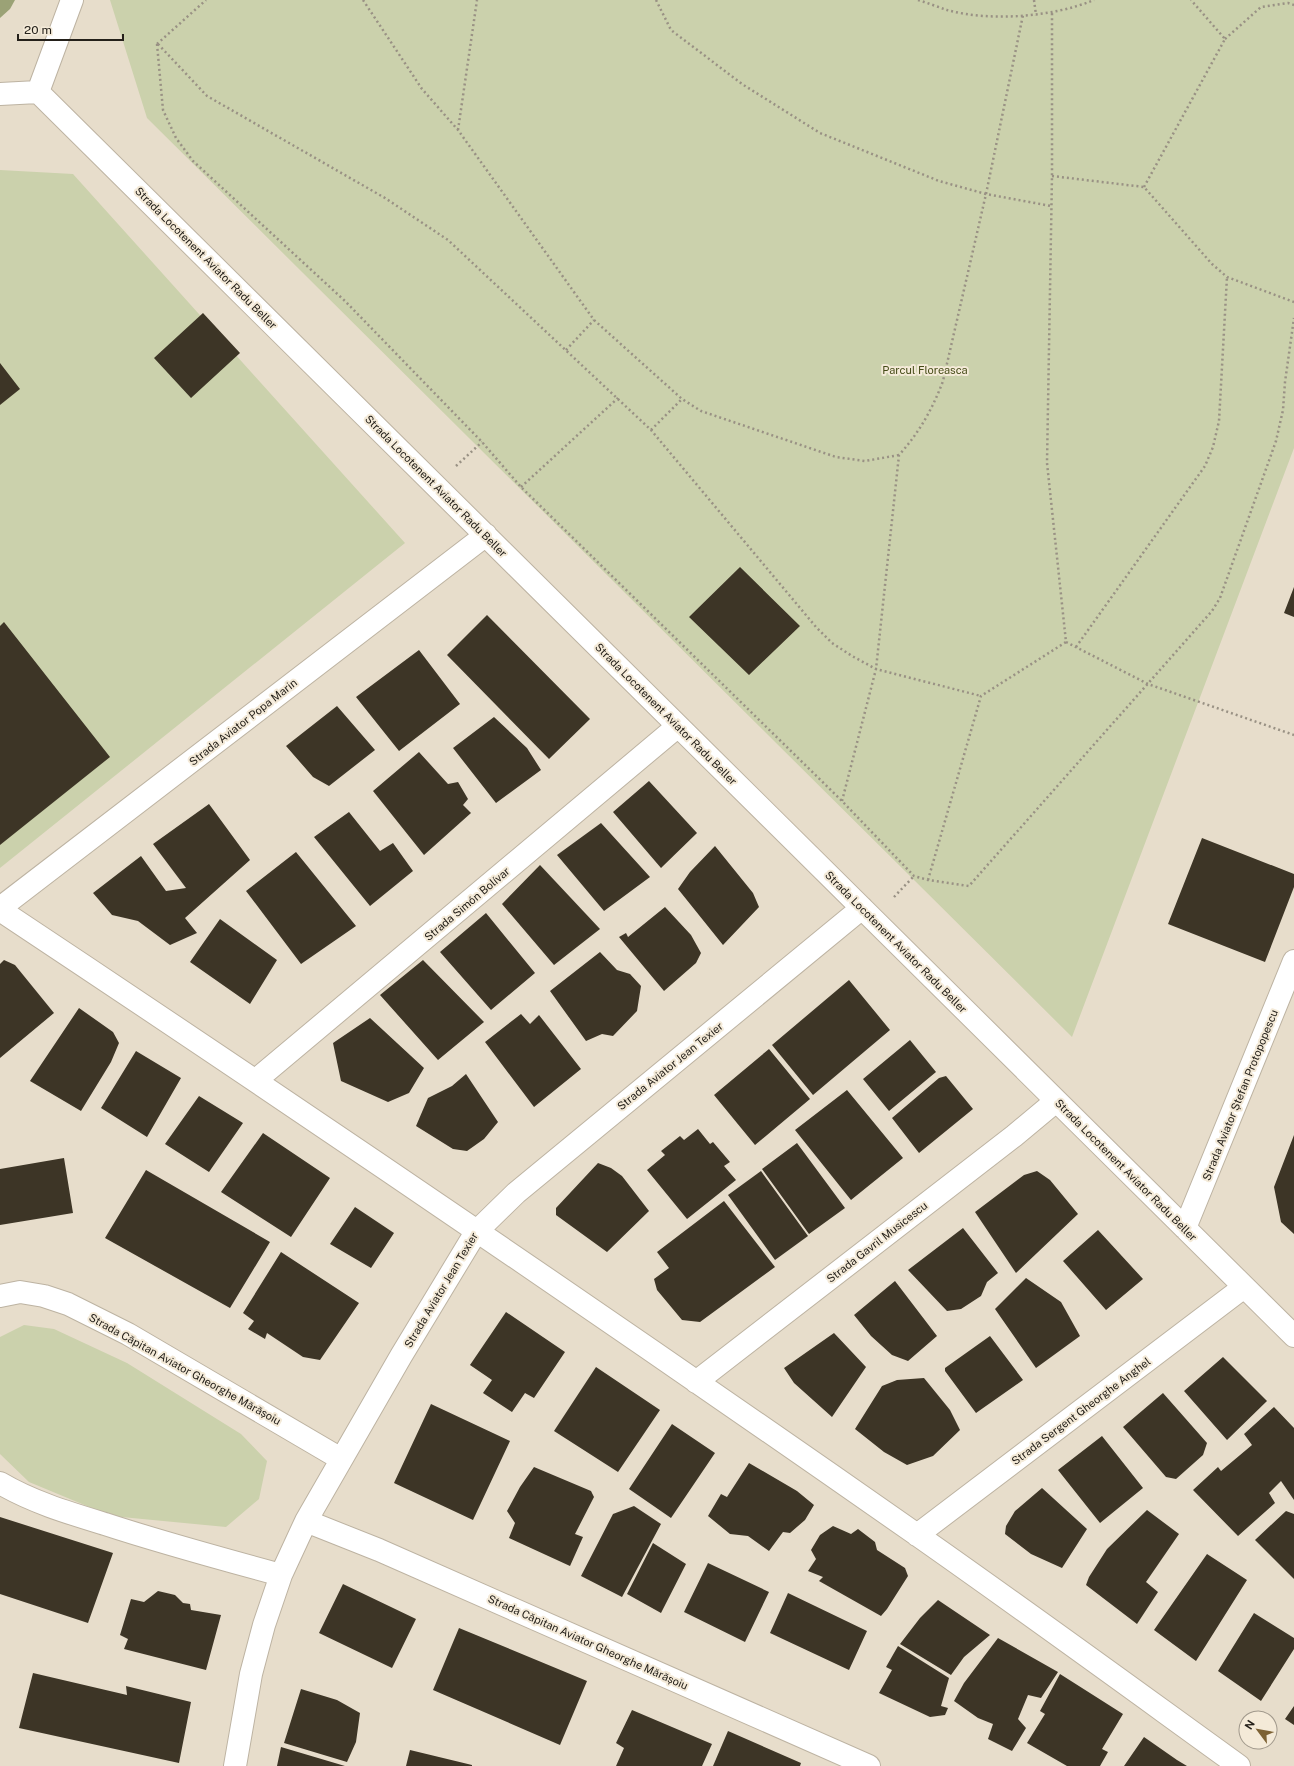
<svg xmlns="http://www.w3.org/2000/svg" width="1294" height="1766" font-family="'Public Sans',sans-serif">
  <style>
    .green { fill: #cbd1ac }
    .forest { fill: #9ba276 }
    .building { fill: #3d3526 }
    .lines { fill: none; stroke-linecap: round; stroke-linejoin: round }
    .minor-casing { stroke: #bdb3a2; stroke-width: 24 }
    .path { stroke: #999184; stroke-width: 2.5; stroke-dasharray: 2 3; stroke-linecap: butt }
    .minor { stroke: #fff; stroke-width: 22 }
    .labels { text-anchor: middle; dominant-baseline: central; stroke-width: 4; stroke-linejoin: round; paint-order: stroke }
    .street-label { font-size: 11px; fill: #24201a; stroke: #f4ead8 }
    .park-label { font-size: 11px; fill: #454b17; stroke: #f4ead8 }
  </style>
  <rect width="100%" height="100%" fill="#e7ddcb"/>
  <path class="green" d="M110,0H1294V448L1072,1037L147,118Z
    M0,170L73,174L405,543L0,868Z
    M24,1325L54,1329L127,1363L241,1434L267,1461L259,1499L226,1527L111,1516L29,1482L0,1454V1337Z"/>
  <path class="forest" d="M0,0H15L10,9L0,18Z"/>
  <path class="building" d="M203,313L240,353L191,398L154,358Z
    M0,363L20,389L0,405Z
    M740,567L800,626L749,675L689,617Z
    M1294,587V617L1284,613Z
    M487,615L590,719L549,759L447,655Z
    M4,622L110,757L0,845V626Z
    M419,650L460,704L399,751L356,697Z
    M337,706L375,750L329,786L313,777L286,746Z
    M494,717L527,748L541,770L496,803L453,748Z
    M419,752L448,784L458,782L468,799L463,805L471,813L424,855L373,791Z
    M649,781L697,833L661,868L613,812Z
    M209,804L250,860L185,918L197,933L170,945L138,921L112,915L93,893L141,856L166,891L186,888L153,844Z
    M349,812L380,851L393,843L413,871L370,906L314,837Z
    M601,823L650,877L604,911L557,855Z
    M1202,838L1294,874V887L1265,962L1168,924Z
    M715,846L753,893L759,907L723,945L678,889L690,872Z
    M296,852L356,926L301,964L246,891Z
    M540,865L600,929L554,965L502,904Z
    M665,907L691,935L701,953L696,963L664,991L619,937L626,933L628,937Z
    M486,913L535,973L491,1010L440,952Z
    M220,919L277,960L250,1004L190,962Z
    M600,952L617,970L630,974L641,986L637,1011L613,1036L602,1034L586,1041L550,991Z
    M4,960L15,965L54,1013L0,1058V964Z
    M423,960L484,1022L438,1060L380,995Z
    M849,980L890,1030L813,1095L772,1045Z
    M79,1008L113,1032L119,1043L111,1062L81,1111L30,1081Z
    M521,1014L530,1024L539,1015L581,1069L534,1107L485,1042Z
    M370,1018L424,1068L409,1093L388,1102L341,1081L333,1043Z
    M910,1040L936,1072L889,1111L863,1079Z
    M769,1049L810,1099L755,1145L714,1095Z
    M136,1051L181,1078L147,1137L101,1108Z
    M466,1074L498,1122L484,1139L467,1151L453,1149L416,1126L428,1098L452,1086Z
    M946,1076L973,1109L919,1153L892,1118L939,1078Z
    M847,1090L903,1158L851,1200L795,1130Z
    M199,1096L243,1123L209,1172L165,1144Z
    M698,1129L710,1144L713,1142L730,1162L724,1166L736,1180L687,1219L647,1170L665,1155L661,1151L680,1136L684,1140Z
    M263,1133L330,1178L291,1237L221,1192Z
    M1294,1135V1234L1281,1222L1274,1187Z
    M797,1143L845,1208L809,1234L762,1169Z
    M64,1158L73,1213L0,1225V1169Z
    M598,1163L611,1168L622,1176L649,1211L607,1252L556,1215V1208Z
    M146,1170L270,1242L230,1308L105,1238Z
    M761,1171L808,1236L775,1260L728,1195Z
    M1037,1171L1050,1180L1078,1214L1016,1273L975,1212L1024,1175Z
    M724,1201L775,1267L700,1322L682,1320L657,1290L654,1279L669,1268L657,1252Z
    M355,1207L394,1233L371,1268L330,1244Z
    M963,1228L998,1273L987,1282L981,1296L961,1309L947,1311L908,1270Z
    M1098,1230L1143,1279L1106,1310L1063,1261Z
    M281,1252L359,1303L320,1360L303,1357L267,1333L265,1339L248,1329L254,1321L243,1313Z
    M1026,1278L1061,1302L1080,1336L1036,1368L995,1309Z
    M895,1281L937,1336L908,1361L892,1355L871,1336L854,1315Z
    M506,1312L565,1352L534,1398L525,1393L512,1412L483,1393L492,1380L470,1365Z
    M834,1333L866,1367L832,1417L794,1383L784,1368Z
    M990,1336L1023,1380L976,1413L945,1371V1368Z
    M1223,1357L1267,1401L1227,1440L1184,1391Z
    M596,1367L660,1410L618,1472L554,1431Z
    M924,1378L950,1410L960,1430L933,1456L907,1465L884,1452L855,1429L882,1386L897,1380Z
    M1163,1393L1207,1443L1203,1455L1176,1479L1166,1477L1123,1427Z
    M431,1404L510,1441L473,1520L394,1483Z
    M1274,1407L1294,1428V1500L1281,1481L1269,1493L1275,1503L1238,1536L1193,1490L1218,1467L1221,1471L1252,1445L1244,1434Z
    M672,1424L715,1453L671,1518L629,1489Z
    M1102,1436L1143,1488L1100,1523L1058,1470Z
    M749,1463L797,1491L814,1505L805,1520L790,1533L783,1532L769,1551L748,1536L730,1534L708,1516L721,1494L727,1497Z
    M534,1467L591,1491L594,1497L575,1534L583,1537L570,1566L509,1538L515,1523L507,1511L520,1487Z
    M1042,1488L1087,1529L1062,1568L1031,1554L1005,1534L1006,1526L1015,1511Z
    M634,1506L661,1524L622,1597L581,1576L613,1514Z
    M1147,1510L1179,1534L1146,1582L1158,1592L1137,1624L1086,1585L1089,1577L1107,1549Z
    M1286,1511L1294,1514V1579L1255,1540Z
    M0,1517L113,1553L88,1623L0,1594Z
    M833,1526L851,1534L858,1529L875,1542L877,1550L905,1568L908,1576L887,1609L881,1616L819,1581L823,1577L808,1571L816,1559L811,1550L820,1535Z
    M653,1543L686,1564L661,1613L627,1594Z
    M1207,1554L1247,1580L1196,1661L1154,1630Z
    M708,1563L769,1592L745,1642L684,1612Z
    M343,1584L416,1619L392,1668L319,1633Z
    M158,1591L175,1595L183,1603L190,1604L191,1610L221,1615L206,1670L124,1649L128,1639L120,1635L131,1599L144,1602Z
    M788,1593L867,1631L849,1670L770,1633Z
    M938,1600L990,1635L964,1657L951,1675L900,1644L920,1618Z
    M1254,1613L1294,1638V1649L1261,1701L1218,1671Z
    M459,1628L587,1681L560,1745L433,1690Z
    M998,1638L1058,1672L1041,1698L1028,1695L1018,1719L1026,1728L1012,1751L988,1739L993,1724L978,1718L954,1701L964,1683Z
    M898,1646L949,1678L941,1706L948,1708L945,1715L930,1717L879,1693L892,1670L886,1667Z
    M33,1673L127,1695L126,1686L191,1702L179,1763L19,1728Z
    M1060,1674L1123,1714L1102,1749L1108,1752L1100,1766H1067L1027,1743L1045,1714L1040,1711Z
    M301,1689L337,1700L360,1713L356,1742L347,1762L284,1743Z
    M1294,1706V1725L1285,1719Z
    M632,1710L712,1744L702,1766H616L624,1748L616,1743Z
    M728,1731L801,1763L800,1766H713Z
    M1144,1737L1177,1760L1187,1766H1124Z
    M281,1747L345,1766H277Z
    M410,1750L472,1765V1766H406Z"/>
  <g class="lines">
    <defs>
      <path id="minor" d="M38,92L1294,1336
        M38,92L72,0
        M0,94L38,92
        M0,908L486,535
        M0,910C307,1114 611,1321 913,1532C1023,1609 1131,1688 1239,1766
        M256,1080L678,726
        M1185,1228L1294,961
        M0,1296L20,1292L44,1296L68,1304L128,1334L341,1459
        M696,1382L1014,1136L1056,1101
        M0,1483C32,1502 69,1513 105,1524C163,1543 222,1559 281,1575
        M306,1521L379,1550L869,1766
        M917,1535L1244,1287
        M235,1766L251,1674L264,1625L281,1575L306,1521L401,1356L476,1232L516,1193L862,908"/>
    </defs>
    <use href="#minor" class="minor-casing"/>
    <path class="path" d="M363,0L422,89L458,130L594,320L682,399L701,411L836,457L865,461L899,455
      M656,0L671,30L742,84L820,133L939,181L986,194L1051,206
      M918,0C928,3 938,7 947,10C991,22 1053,17 1094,0
      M1034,0L1036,15
      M1225,39L1261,7L1288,3L1294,5
      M157,44L163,110L176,138L193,161L345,301L482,442L521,487L842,801L914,876L928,880L969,886L1212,611L1220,598L1276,441L1283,410L1285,382L1294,318
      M157,44L206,0
      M158,44L207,96L385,198L448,240L651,430L816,627L832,643L852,656L876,669L981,696
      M458,130L477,0
      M1052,176L1144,187L1212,264L1227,277L1294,302
      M1144,187L1225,39L1191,0
      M566,350L594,320
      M651,430L682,399
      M456,466L482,442
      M521,487L618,398
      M1066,642L1148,684L1294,735
      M1076,647L1205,466L1213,447L1219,421L1227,277
      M842,801L876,669L899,455C919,433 933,408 943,381L986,194L1023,15
      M928,880L981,696L1066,642L1047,463L1052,176V13
      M894,897L914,876"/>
    <use href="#minor" class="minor"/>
  </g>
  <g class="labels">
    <g class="street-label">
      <text transform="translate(206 258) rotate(45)">Strada Locotenent Aviator Radu Beller</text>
      <text transform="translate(436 486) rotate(45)">Strada Locotenent Aviator Radu Beller</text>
      <text transform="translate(666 714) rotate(45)">Strada Locotenent Aviator Radu Beller</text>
      <text transform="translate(243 722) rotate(-38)">Strada Aviator Popa Marin</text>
      <text transform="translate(467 904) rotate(-40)">Strada Simón Bolívar</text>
      <text transform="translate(896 942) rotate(45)">Strada Locotenent Aviator Radu Beller</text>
      <text transform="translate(670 1066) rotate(-39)">Strada Aviator Jean Texier</text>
      <text transform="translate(1240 1095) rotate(-68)">Strada Aviator Ștefan Protopopescu</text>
      <text transform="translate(1126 1170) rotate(45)">Strada Locotenent Aviator Radu Beller</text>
      <text transform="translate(877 1242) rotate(-38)">Strada Gavril Musicescu</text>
      <text transform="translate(441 1290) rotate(-59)">Strada Aviator Jean Texier</text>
      <text transform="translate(185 1369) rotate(29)">Strada Căpitan Aviator Gheorghe Mărășoiu</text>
      <text transform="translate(1081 1411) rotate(-37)">Strada Sergent Gheorghe Anghel</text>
      <text transform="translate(588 1642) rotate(24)">Strada Căpitan Aviator Gheorghe Mărășoiu</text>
    </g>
    <g class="park-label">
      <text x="925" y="370">Parcul Floreasca</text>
    </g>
  </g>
  <g transform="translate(1258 1730) rotate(302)"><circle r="19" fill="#f4ead8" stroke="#a1998c"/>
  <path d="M0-3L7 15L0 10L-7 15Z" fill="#7d6234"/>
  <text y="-6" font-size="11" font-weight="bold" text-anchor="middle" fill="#24201a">N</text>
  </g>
  <path d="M18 34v6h105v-6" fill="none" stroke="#24201a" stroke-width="2"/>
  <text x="24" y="34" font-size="12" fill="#24201a" stroke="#f4ead8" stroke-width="3" paint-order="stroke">20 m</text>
</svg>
